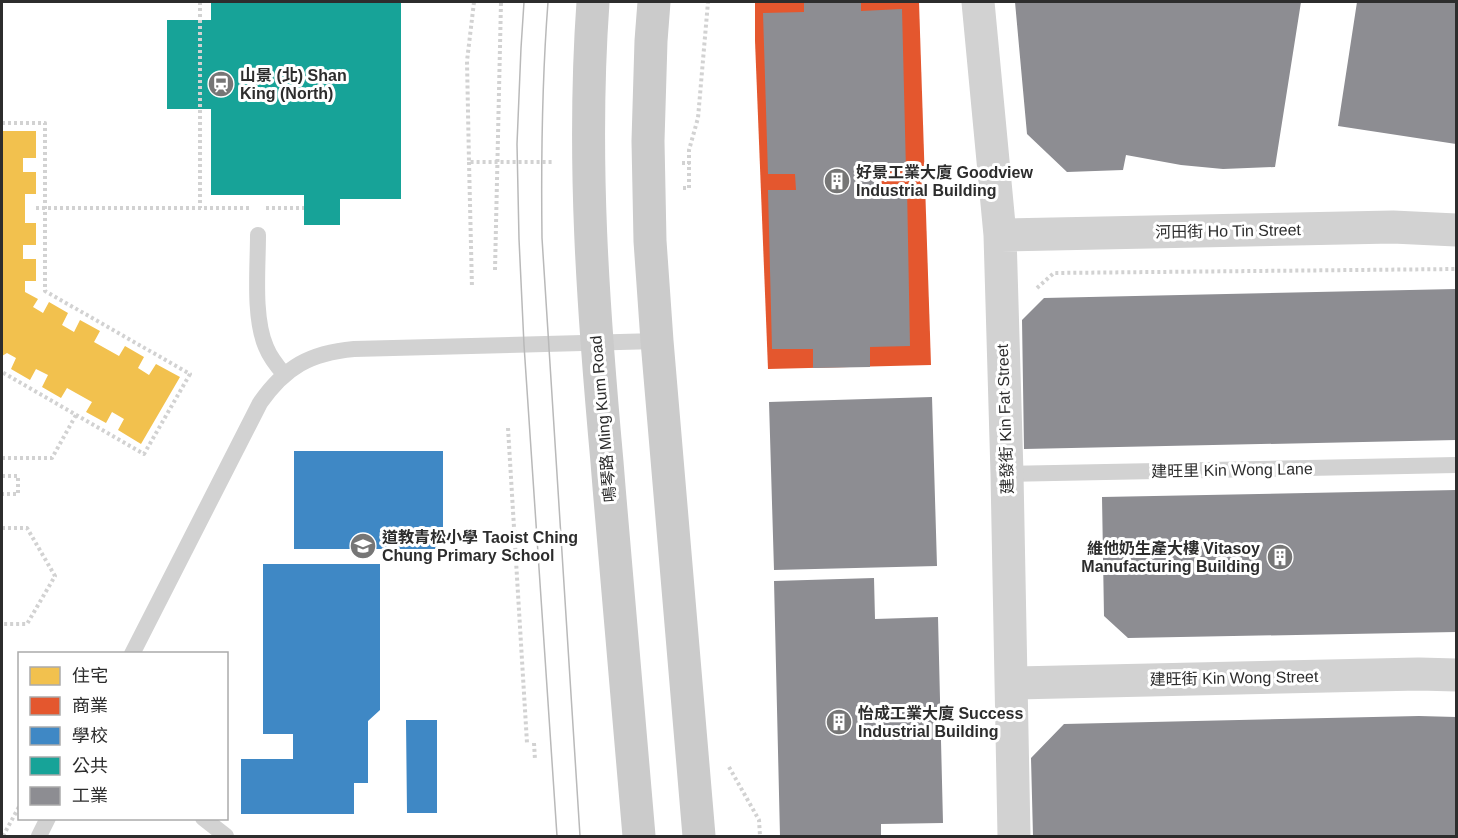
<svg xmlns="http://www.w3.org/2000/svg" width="1458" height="838" font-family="Arial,'Noto Sans TC',sans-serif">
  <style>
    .homes { fill: #f2c14e }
    .shops { fill: #e4572e }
    .schools { fill: #3f88c5 }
    .public { fill: #17a398 }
    .industry { fill: #8d8d92 }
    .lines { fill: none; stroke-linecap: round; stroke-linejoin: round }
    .path { stroke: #d2d2d2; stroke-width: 4; stroke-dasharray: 3 3; stroke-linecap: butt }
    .service { stroke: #d2d2d2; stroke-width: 16 }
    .minor { stroke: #d2d2d2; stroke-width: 33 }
    .secondary { stroke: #cbcbcb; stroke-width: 33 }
    .tram { stroke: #b9b9b9; stroke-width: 1.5 }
    .labels { text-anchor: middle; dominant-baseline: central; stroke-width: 6; stroke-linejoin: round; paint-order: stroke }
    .poi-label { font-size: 16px; font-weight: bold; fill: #2d2d2d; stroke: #fff; text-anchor: start }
    .street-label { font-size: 16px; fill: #2d2d2d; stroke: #fff }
  </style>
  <rect width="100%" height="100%" fill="#fff"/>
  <path class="homes" d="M2,131H36V158H23V172H36V194H25V223H36V245H23V259H36V281H25V292L38,299L33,307L43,313L49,302L68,313L62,325L74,332L80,320L100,331L94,342L119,356L125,346L144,357L138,368L149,375L156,364L180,377L141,444L118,430L124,419L112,412L106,423L86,412L92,402L67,388L61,398L42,387L48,375L36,369L30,380L11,369L16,358L7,353L2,356Z"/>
  <path class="shops" d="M755,2H919L931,365L768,369L755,41Z"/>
  <path class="schools" d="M294,451H443V549H294Z
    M263,564H380V710L368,721V783H354V814H241V759H293V734H263Z
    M406,720H437V813H407Z"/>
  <path class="public" d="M211,2H401V199H340V225H304V195H211V109H167V20H211Z"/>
  <path class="industry" d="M804,2H861V11L902,9L906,171L878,172L879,188L907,187L910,346L870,347V367L813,368V349H772L768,190H796L795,174H768L763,13L804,12Z
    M1015,2H1301L1275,167L1223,169L1181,165L1126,155L1123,170L1067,172L1027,134Z
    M1357,2H1456V144L1338,126Z
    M1456,289V440L1024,449L1022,320L1044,298Z
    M932,397L937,566L774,570L769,402Z
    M1456,490V632L1128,638L1104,616L1102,497Z
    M874,578L875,619L938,617L943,823L881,824V836H780L774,581Z
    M1419,716L1456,717V836H1033L1031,758L1064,724Z"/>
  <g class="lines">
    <path class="path" d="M200,2V208
      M474,2L467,61L469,162H554
      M2,123H45V291L190,374L144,454L2,372
      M469,162L472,288
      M682,163H689V150L698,118L708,2
      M683,188H689V163
      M36,208H252
      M266,208H304
      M495,270L501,2
      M1037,288L1054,273L1456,269
      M508,428L527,743
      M2,458H52L76,415
      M2,476H18V494H2
      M2,528H27L55,576L27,624H2
      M534,743L535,760
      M729,767L759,820L760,836
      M3,836L20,805"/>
    <path class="service" d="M258,235C258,268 253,317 266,347C270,357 277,366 284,374
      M1007,474L1456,465
      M132,654L260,403C285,367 310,353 354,349L657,341
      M203,818L226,836
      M39,836L48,818"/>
    <path class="minor" d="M978,2L1000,235L1007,474L1014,836
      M1000,235L1393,227L1456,230
      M1011,683L1419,674L1456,675"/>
    <path class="secondary" d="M593,2C582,157 593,308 607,462C617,587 628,712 639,836
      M654,2L651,41L648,141L650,241L657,341L699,836"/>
    <path class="tram" d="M524,2L521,48L517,144L519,239L524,345L557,836
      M548,2C542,80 541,159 542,238L580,836"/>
  </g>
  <defs>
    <symbol id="station-disc" viewBox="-11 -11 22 22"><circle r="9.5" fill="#767676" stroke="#fff"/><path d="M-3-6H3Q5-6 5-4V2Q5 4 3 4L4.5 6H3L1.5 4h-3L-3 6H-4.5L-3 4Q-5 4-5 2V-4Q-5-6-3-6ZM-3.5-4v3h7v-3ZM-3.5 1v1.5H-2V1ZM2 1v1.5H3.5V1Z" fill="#fff"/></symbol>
    <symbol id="building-disc" viewBox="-11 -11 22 22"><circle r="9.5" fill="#767676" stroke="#fff"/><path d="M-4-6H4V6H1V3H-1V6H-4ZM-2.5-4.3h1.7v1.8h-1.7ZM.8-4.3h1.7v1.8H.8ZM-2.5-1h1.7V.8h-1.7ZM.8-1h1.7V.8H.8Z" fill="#fff"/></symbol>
    <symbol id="school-disc" viewBox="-11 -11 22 22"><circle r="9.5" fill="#767676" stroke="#fff"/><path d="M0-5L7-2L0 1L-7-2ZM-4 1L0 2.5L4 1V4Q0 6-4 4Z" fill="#fff"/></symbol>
  </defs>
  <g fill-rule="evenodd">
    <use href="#station-disc" x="206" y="69" width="30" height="30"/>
    <use href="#building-disc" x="822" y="166" width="30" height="30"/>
    <use href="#school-disc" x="348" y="531" width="30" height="30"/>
    <use href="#building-disc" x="1265" y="542" width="30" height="30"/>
    <use href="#building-disc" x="824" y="707" width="30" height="30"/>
  </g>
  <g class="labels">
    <g class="poi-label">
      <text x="240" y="75">山景 (北) Shan<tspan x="240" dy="18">King (North)</tspan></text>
      <text x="856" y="172">好景工業大廈 Goodview<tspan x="856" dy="18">Industrial Building</tspan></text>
      <text x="382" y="537">道教青松小學 Taoist Ching<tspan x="382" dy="18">Chung Primary School</tspan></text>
      <text x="1260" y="548" text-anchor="end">維他奶生產大樓 Vitasoy<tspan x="1260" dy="18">Manufacturing Building</tspan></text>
      <text x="858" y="713">怡成工業大廈 Success<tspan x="858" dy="18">Industrial Building</tspan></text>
    </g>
    <g class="street-label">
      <text transform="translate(1228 231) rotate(-1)">河田街 Ho Tin Street</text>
      <text transform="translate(603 419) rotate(-95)">鳴琴路 Ming Kum Road</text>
      <text transform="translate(1005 419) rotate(-92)">建發街 Kin Fat Street</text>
      <text transform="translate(1232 470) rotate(-1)">建旺里 Kin Wong Lane</text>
      <text transform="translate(1234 678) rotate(-1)">建旺街 Kin Wong Street</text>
    </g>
  </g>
  <rect width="1458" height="838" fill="none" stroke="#2d2d2d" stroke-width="6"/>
  <rect x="18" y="652" width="210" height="168" fill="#ffffff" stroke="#ababab" stroke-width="1.5"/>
  <rect x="30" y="667" width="30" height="18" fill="#f2c14e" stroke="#ababab" stroke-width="1.5"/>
  <text x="72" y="682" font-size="18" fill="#2d2d2d">住宅</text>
  <rect x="30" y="697" width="30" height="18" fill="#e4572e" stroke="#ababab" stroke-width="1.5"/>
  <text x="72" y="712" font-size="18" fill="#2d2d2d">商業</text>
  <rect x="30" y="727" width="30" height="18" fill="#3f88c5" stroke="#ababab" stroke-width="1.5"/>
  <text x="72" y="742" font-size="18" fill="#2d2d2d">學校</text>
  <rect x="30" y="757" width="30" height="18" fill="#17a398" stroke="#ababab" stroke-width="1.5"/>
  <text x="72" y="772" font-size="18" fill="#2d2d2d">公共</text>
  <rect x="30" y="787" width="30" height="18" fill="#8d8d92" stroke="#ababab" stroke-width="1.5"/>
  <text x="72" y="802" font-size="18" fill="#2d2d2d">工業</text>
</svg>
